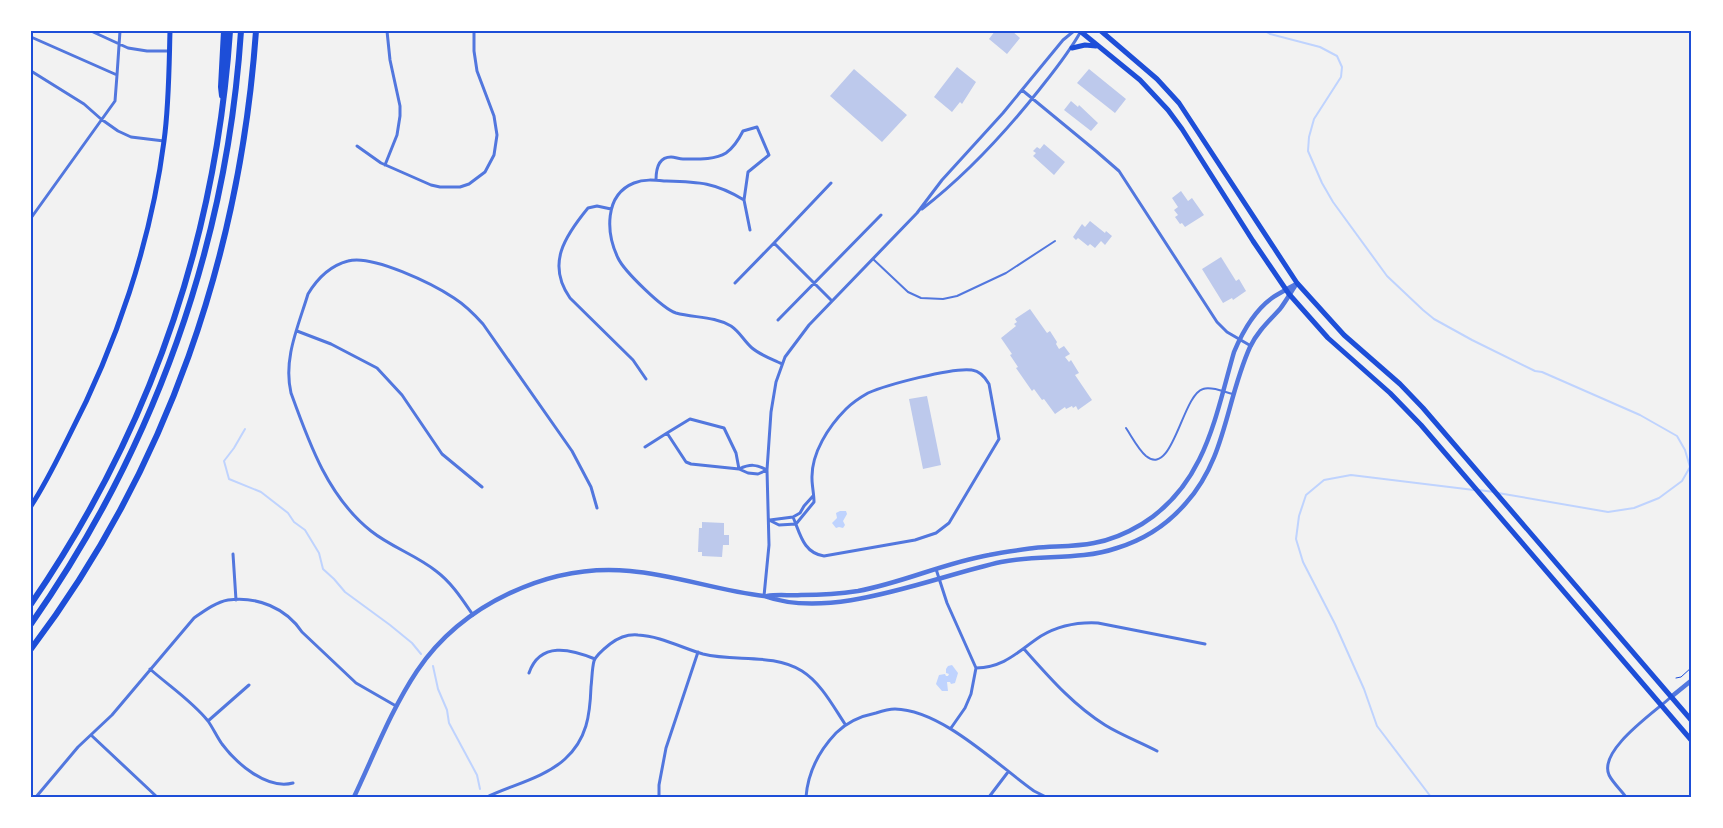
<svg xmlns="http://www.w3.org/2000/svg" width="1723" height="828" font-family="'Titillium Web',sans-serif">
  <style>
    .water { fill: #bfd3fe }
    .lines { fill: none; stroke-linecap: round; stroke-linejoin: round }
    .stream { stroke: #bfd3fe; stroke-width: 2 }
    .building { fill: #bdc9ec }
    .path { stroke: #1d4ed8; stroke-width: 1 }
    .service { stroke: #5277de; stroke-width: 2 }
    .minor { stroke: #5277de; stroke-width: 3 }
    .tertiary { stroke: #5277de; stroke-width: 4.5 }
    .secondary { stroke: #1d4ed8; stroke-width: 5 }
    .motorway { stroke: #1d4ed8; stroke-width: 6 }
    .neatline { fill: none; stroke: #1d4ed8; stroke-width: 2 }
  </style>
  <rect width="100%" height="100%" fill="#f2f2f2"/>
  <path class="water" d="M840,511H846L847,514L843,521L845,525L843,528L839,527L836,528L832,523L837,518L836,513Z
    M952,665L958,673L955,683L951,684L950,682H947L948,691H942L936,684L939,675L945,674L946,676H948L949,674L946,673V669L948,666Z"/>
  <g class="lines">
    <path class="stream" d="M1265,31L1270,34L1320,47L1337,56L1342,67L1341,77L1314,119L1309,137L1308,151L1322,183L1333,202L1387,276L1423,310L1434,319L1472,340L1535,371L1542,372L1640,415L1677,436L1685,450L1690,467L1682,481L1659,498L1634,508L1608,512L1498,493
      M245,429L234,448L224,461L229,479L261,492L288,513L294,522L305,530L319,553L323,569L334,579L345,592L390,625L412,643L421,654
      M1479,490L1494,492
      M433,666L438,689L447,710L449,723L477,775L480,789
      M1431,797L1377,726L1364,689L1335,624L1303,562L1296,539L1299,516L1306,495L1324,480L1351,475L1474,490"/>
  </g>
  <path class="building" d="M995,31H1012L1020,38L1007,54L989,39Z
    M957,67L976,82L962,104L960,102L952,112L934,97Z
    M854,69L907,115L882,142L830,96Z
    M1089,69L1126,99L1115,113L1077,83Z
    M1071,101L1078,107L1079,105L1098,123L1091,131L1064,110Z
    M1044,144L1065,162L1054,175L1033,156L1036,153L1033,151L1037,147L1040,149Z
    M1181,191L1188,201L1192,198L1204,215L1185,227L1182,223L1180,224L1175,217L1178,215L1174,210L1178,207L1172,198Z
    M1090,221L1105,233L1106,231L1112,236L1105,245L1101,241L1095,248L1090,244L1088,246L1078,238L1076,240L1073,237L1082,224L1085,227Z
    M1221,257L1236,281L1239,279L1246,291L1233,300L1232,298L1223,303L1202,269Z
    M1030,309L1047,333L1050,331L1057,342L1056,344L1059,349L1064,346L1070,354L1065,357L1069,362L1071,360L1079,373L1075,375L1092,400L1078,410L1076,406L1073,408L1072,406L1066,409L1065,407L1055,414L1044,399L1042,400L1034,389L1032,391L1016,368L1018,367L1010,355L1012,354L1001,338L1016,326L1014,324L1017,322L1015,319Z
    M927,396L941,465L923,469L909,399Z
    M702,522L724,523V535H729V545H723L722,557L702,556V552H698L699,528H702Z"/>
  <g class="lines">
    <path class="path" d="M1676,678L1681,677L1692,667"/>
    <path class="service" d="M873,259L908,292L921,298L943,299L957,296L1006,273L1055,241
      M1126,428C1132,437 1138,449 1146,456C1173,478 1182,395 1203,389C1212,386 1224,392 1233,394"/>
    <path class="minor" d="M91,31L128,48L147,51H170
      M31,37L117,75L120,31
      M31,71L84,104L101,119L118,131L131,137L164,141
      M1022,90L1096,151L1119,171L1217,322L1227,332L1251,346
      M357,146L381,163L431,185L440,187H460L469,184L485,172L494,155L497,135L494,116L477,71L474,51V31
      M385,165L397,135L400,116V106L390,60L387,31
      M656,180C656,170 658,157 671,157C675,157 679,159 683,159C696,159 715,160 726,153C733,148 739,139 743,131L757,127L769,155L748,172L744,200L750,230
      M744,200C714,182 699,182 664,181C654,180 644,179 634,183C604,195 606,233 618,258C624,271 663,309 676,313C694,318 714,316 731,326C740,332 744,341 752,348C760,355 772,359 782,364
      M611,209L597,206L588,208C565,236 546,264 570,298L633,360L646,379
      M922,209C966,175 1004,134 1039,90C1054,71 1069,53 1081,31
      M31,218L115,101L117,75
      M774,243L831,183
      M735,283L774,243L832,301
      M778,320L881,215
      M297,331L331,344L377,368L402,395L442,454L482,487
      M645,447L667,433
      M739,469L736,453L724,428L690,419L667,433L686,462L691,464L739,469L748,473L758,474L767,470
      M739,469C750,464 756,464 767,470
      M769,520L779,525L796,524L814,502C814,494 812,486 812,479C811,453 829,426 846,409C852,403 861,397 868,393C886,385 953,367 972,370C980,371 985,377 989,384L999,439L949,523L936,533L915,540L824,556C803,553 800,533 793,517
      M770,520L793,517L800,513L804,506L813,496
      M233,554L236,600
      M936,569L947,603L976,668L971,694L965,708L951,728
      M764,596L769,545L767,470L771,412L776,382L785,357L809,325L917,213L942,180L1003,113L1063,40L1074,31
      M473,615C462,599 452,583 436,571C416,555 391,547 371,531C328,497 309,443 291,393C283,359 298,327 308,294C317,279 329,266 348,261C372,254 433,284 454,298C465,305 474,314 483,324L572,451L591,487L597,508
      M1024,649C1049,677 1073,705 1105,725C1121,735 1140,742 1157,751
      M976,668C1006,667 1018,651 1041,636C1058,626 1079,622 1098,623L1205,644
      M150,669C169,686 192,701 208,721C213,728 217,737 222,744C237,764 267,790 293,783
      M529,673C540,641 571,649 595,659
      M208,721L249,685
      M91,735L157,797
      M36,797L78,747L112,715L194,618C204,611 216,602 228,600C257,596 286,608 302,632L356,683L396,706
      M487,797C512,785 544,778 565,759C587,739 590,715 591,687C592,679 592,668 594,661C596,655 605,648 610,644C618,638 627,634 638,635C660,636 682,648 703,654C735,662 773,653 802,671C821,683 833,706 845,724
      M659,797V785L666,748L698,652
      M806,797C808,771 819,751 836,733C847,722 861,716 876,713C882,711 889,709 895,709C942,710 996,764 1034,791L1046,797
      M989,797L1008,772
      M1626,797C1621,790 1613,783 1609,775C1598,750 1655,712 1671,697"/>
    <path class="tertiary" d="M767,596C779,594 790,596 801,595C820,595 839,594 858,591C902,583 944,563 989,555C1003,552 1019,550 1034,548C1054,546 1074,547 1094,543C1111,540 1127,533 1142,524C1205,485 1215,418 1234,352C1242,333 1254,311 1272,298C1279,293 1288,289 1296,284
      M1671,697L1692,680
      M354,797C374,755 391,710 417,671C462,604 550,563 630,571C676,575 719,591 764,596C833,621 932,577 1001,562C1039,554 1079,561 1117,548C1143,540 1168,524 1186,503C1226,459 1226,400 1250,347C1257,332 1269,321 1280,309C1286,301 1291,292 1297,283"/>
    <path class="secondary" d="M1080,31L1140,80L1168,110L1182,129L1253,241L1289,294L1328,338L1390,393L1421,425L1692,741
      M1101,31L1157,79L1179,103L1297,283L1344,335L1400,384L1423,408L1692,721
      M1072,48L1085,45L1096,46
      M31,506C46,483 57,460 69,436C116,346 151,242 164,141C169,105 169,68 170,31"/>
    <path class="motorway" d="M222,96L221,87L224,31
      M31,604C149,432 216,239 230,31
      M31,624C154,448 227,245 241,31
      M31,649C167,469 240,255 256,31"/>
  </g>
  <rect width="1723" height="828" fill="none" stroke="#ffffff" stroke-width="65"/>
  <rect x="32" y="32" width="1658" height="764" class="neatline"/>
</svg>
